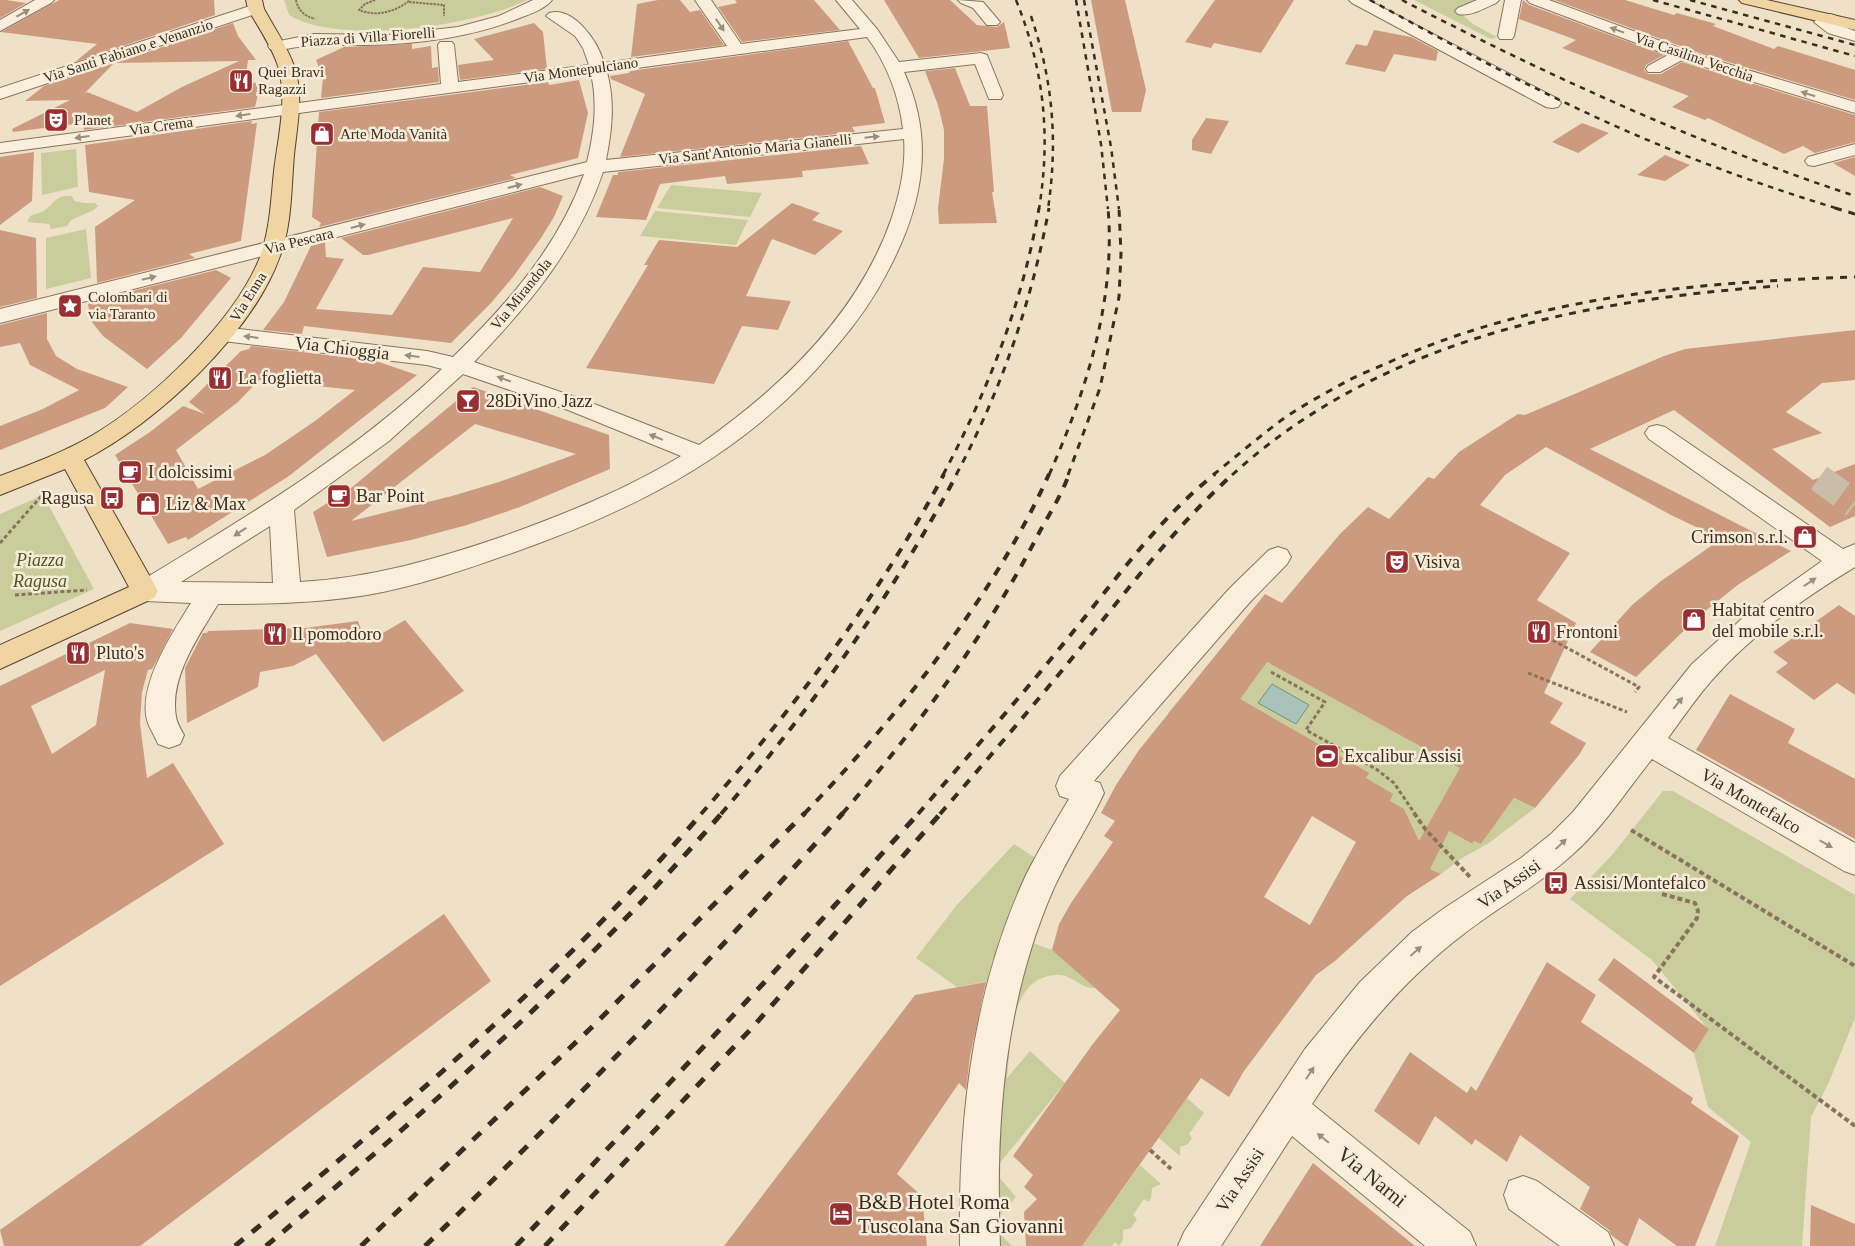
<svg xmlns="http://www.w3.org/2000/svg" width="1855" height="1246" font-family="Georgia,serif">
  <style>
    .green { fill: #c9cd9c }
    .water { fill: #a9c2ba; stroke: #709187 }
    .building { fill: #cc9b7f; fill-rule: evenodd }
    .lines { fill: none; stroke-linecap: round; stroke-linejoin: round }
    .minor-tunnel { stroke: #cabda7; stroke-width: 28; stroke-dasharray: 28 14; stroke-linecap: butt }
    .minor-casing { stroke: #8a735d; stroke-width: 2 }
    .major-casing { stroke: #584231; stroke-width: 2 }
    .path-far2 { stroke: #8a735d; stroke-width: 2; stroke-dasharray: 2.5 1; stroke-linecap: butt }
    .path-far1 { stroke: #8a735d; stroke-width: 3; stroke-dasharray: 4 2.5; stroke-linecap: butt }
    .path { stroke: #8a735d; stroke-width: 4; stroke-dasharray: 5 3; stroke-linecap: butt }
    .minor { fill: #f9efdc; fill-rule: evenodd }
    .major { fill: #f0d4a2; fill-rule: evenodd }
    .rail-far3 { stroke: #3b2c21; stroke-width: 2.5; stroke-dasharray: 5.5 5.5; stroke-linecap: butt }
    .rail-far2 { stroke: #3b2c21; stroke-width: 3; stroke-dasharray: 7 7; stroke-linecap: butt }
    .rail-far1 { stroke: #3b2c21; stroke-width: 4; stroke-dasharray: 9 9; stroke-linecap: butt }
    .rail { stroke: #3b2c21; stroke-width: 5; stroke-dasharray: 11 11; stroke-linecap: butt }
    .oneway { fill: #9a8e7e }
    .labels { text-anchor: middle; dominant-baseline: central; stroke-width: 5; stroke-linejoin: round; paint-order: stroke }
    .far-street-label { font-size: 15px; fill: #3b2c21; stroke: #f6ecd8 }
    .far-poi-label { font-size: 15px; fill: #3b2c21; stroke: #f6ecd8; text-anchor: start }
    .street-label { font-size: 18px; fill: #3b2c21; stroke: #f6ecd8 }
    .poi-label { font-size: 18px; fill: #3b2c21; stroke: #f6ecd8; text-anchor: start }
    .park-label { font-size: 18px; font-style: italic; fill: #4d5727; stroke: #f6ecd8 }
    .near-street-label { font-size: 21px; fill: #3b2c21; stroke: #f6ecd8 }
    .near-poi-label { font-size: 21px; fill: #3b2c21; stroke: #f6ecd8; text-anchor: start }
  </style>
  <rect width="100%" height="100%" fill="#eee1c8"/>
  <path class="green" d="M284,0H527C476,26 339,46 289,15Z
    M1414,0H1481L1456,9L1473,24L1497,37L1491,39Z
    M76,149L78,187L42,195L41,153Z
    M671,185L762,193L750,217L657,208Z
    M64,196H72L74,201L84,203H95L98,206L94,210L71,220L67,226L51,229L49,224L27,222L30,216C34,214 38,213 42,212C51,207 53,199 64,196Z
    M655,211L748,220L736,245L640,236Z
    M86,229L91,278L46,289V238Z
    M43,495L94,589L0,631V514Z
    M1228,641L1465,770L1449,831L1471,844L1474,841L1481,844L1514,798L1535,808L1489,843L1462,858L1441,874L1430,869L1168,713Z
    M1663,791H1673L1855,895V1018L1829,1082L1811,1117L1802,1246H1715L1751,1142L1708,1107L1694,1053L1708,1029L1652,960L1570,899L1612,855Z
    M1014,844L1037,859L994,980L957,987L916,958L956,906Z
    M1030,942L1052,950L1060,956L1095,988C1083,990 1072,975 1059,975C1009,974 1011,1043 1007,1078L1030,1051L1065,1083L999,1164V1177L1016,1197L996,1220L997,1231L1012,1246H992V1161L998,1080L1007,1021Z
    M1187,1098L1204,1113L1189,1134L1192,1138L1188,1144L1180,1147V1156L1158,1137Z
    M1140,1165L1161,1184L1152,1188L1151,1198L1149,1202L1144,1199L1133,1215L1137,1219L1131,1228L1123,1230V1240L1119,1246L1115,1242L1112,1246H1082Z"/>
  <path class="water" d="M1272,684L1309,705L1296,724L1258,703Z"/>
  <path class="building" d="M0,0H6L26,3L0,18Z
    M59,0H214L215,15L75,62L97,44L1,32Z
    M658,0H680L690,12L700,10L724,45L631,57L637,4Z
    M735,0H814L840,30L742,42L718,7L737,3Z
    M884,0H950L977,25L997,27L1004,22L1010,48L919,58Z
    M1091,0H1125L1146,90L1141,112H1112Z
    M1215,0H1294L1261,53L1214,43L1211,48L1185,42Z
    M1523,0L1529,5L1664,55L1646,65L1644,70L1648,74H1661L1682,62L1855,115V142L1815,153L1803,146L1784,154L1708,118L1705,120L1672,107L1689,96L1562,48L1576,40L1519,19Z
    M1554,0H1625L1674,15L1677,13L1716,24L1713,26L1774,49L1778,46L1855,70V100L1705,55Z
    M233,23L238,36L256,60H248L245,84L261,82L255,107L84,130L83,123L13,132L12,129L70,100L25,101L44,86L114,63L84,94L87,92L137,112L182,87L239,61L115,63Z
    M534,23L543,32L547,69L460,80L458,65L494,60L474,39Z
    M1374,30L1411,37L1438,51L1436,61L1394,54L1385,72L1345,64L1356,44L1367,46Z
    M848,41L873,88H875L885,123L852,127L855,132L620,157L645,94L611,79L610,76L629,73L630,71Z
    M412,44V49L431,46L432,68L438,67L439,82L321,98L323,78L316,60L344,47Z
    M955,68L970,106H987L994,192H992L997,223L939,224L938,208L944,159V130L938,105L925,71Z
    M579,80L588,113L578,158L510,175L516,178L319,227L321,223L312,217L319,112L548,82L549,85Z
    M1206,118L1229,121L1211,154L1192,150V140Z
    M252,121L251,124L257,123L241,241L189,254L195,258L97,283L95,227L135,200L89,192L85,145Z
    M1582,123L1609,133L1578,153L1552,142Z
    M861,146L869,164L802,171L803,177L727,184L725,176L660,184L646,220L596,217L613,175H618V172Z
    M34,152L32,201L0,225V157Z
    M1665,155L1690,165L1665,181L1637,175Z
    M1855,157V176L1833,163Z
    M540,187L563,196L554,217L541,238L513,277L491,303L451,343L304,326L302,334L263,330L284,302L311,246L325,242L326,257L344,259L316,309L392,315L423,267L480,272L513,218L368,255H363L341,238Z
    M792,203L820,213L812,220L843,231L815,255L772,239L746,296L791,301L778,330L742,326L714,384L586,368L648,265H644L659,240L737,247Z
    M0,230L36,238L37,298L0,307Z
    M216,270L231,278L181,338L147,369L103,336L91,321L88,304L97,300Z
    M47,313V339L56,356L77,369L128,387L105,408L0,450V426L43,409L79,390L30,365L20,343L0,347V325Z
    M1855,330V380L1822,383L1786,412L1822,433L1772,449L1813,480L1855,464V516L1830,527L1674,410L1590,449L1791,551L1739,584L1699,616L1636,677L1590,652L1632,605L1661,581L1721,539L1671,515L1546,447L1505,475L1480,505L1570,553L1537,600L1576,623L1544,693L1563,703L1550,723L1586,743L1579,755L1535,808L1514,798L1481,844L1474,841L1472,844L1449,831L1430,869L1441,874L1407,896L1335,961L1316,975L1244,1071L1229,1097L1201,1078L1082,1246H1026L1024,1212L1037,1199L1024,1187L1033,1175L1013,1156L1092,1045L1120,1010L1052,950L1059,924L1071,903L1113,842L1104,836L1115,821L1101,813L1116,785L1139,750L1265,594L1282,603L1340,534L1368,507L1389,519L1428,477L1434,479L1459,452L1518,414L1525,415L1664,356L1685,349ZM1267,662L1460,768L1419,841L1404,809L1390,801L1393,794L1366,778L1369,773L1240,699ZM1312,816L1356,842L1310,925L1264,897Z
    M251,346L376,361L417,375L289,476L188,540L186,537L168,544L115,455L150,432L183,406L205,414L189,402L241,351L249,349ZM259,380L355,390L315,421L265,455L198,489L176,450L238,402Z
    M473,387L609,435L610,469L520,507L467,525L411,540L327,557L313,512L351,488ZM475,424L576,454L499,482L452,496L351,521Z
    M1839,605L1855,616V695L1837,683L1814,700L1776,672L1788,663L1773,652Z
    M405,620L464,691L383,742L316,654L293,666L260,672L258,687L187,723L185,668L203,633H207L208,631L305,628L358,621L366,643Z
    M130,623L173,629L152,669L148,670L142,692L140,723L147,778L173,763L224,844L0,986V686ZM105,670L96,725L52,754L31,706Z
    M1730,694L1795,729L1788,743L1855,779V839L1696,750Z
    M444,914L491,981L140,1246H4L0,1230Z
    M1614,958L1709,1029L1694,1053L1598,980Z
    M1547,962L1596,995L1581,1022L1693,1098L1691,1103L1739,1136L1695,1246H1677L1639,1218L1628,1246H1626L1611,1235L1609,1230L1580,1209L1590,1187L1520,1135L1507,1162L1475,1139L1472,1145L1435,1116L1419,1145L1374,1111L1410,1052L1467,1093L1471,1086L1476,1091Z
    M986,982L970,1056L966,1090L959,1083L897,1174L922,1196L927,1246H724L915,995Z
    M1313,1163L1324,1172L1415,1246H1260Z
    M1811,1205L1855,1224V1246H1810Z"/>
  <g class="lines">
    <path class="minor-tunnel" d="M1819,478L1855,504"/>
    <defs>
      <path id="minor" d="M35,0H54L51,3L0,31V20Z
        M533,0H552C546,8 531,14 522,17C474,37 420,44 368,45C333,45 311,43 276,51L270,49L268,46L270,43L314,34L388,35L458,27L499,16Z
        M695,0H711L741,44L860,29L836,0H852L877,29L899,62L981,53L987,55L1003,95L1001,99H989L975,64L904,72C935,140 923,203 890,267C875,297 856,324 834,349C749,452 639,508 515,552C467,569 418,586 367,595C318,603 268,604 218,604C199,636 169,677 176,717C177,723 181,730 184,735L180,744L169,748L158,744C155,736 149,728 147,720C138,684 173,632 191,603L145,601L136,598L132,591L136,584C243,519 350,456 442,369L427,365L223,341L215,339L212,334L215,329L223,327L427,351L453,357C508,303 558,247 584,174L0,323V309L587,162C594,133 598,104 591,74L0,153V143L441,84L438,45L440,42H452L454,45L458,82L589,65L583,48L575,36L546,16L549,13C574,6 598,42 604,63L727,46ZM867,37C887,64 899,96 903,129L606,160C612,130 615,102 607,72ZM904,139C906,165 900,193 892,217C859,314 781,388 699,445L584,400L474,362C528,306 578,247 603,172ZM463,374L568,410L681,456C625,490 565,514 504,536C437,559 371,578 300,582L294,510L389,441ZM270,526L273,583L181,582Z
        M958,0L983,2L1000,22L997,25H987L973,8L961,3Z
        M1349,0H1368L1558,99L1561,103L1558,107L1552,108L1546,107L1352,3Z
        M1477,0H1499L1496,3C1485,8 1470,17 1458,14L1455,11L1458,8Z
        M1505,0H1521L1514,36L1512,39H1500L1498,36Z
        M1527,0H1549L1704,57L1855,102V113L1682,60L1660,72H1648L1646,69L1648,66L1668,55L1530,3Z
        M256,4L261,6L264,9L261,12L0,99V88Z
        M1831,14L1836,16L1839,19L1834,23L1855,31V41L1828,33L1814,22L1819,17Z
        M1855,144V155L1814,166L1808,165L1805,161L1808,157Z
        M1657,425L1665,427L1843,549L1855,544V567C1804,598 1752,634 1712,680C1696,698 1682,719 1668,738L1855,843V875L1844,871L1652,759C1626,791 1603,828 1572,855C1539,885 1500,906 1465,933C1403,980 1354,1039 1312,1104L1470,1232L1476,1246H1425L1292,1136L1221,1246H1178L1184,1232L1305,1049L1360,982L1412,932L1443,909L1521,858L1551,834L1573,812L1692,664L1746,615L1822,561L1649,439L1645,433L1649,427Z
        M1278,547L1287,550L1291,557L1287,564L1250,602L1094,781L1100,783L1104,793C1089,826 1068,856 1053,890C1004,1002 995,1125 1000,1246H960C958,1119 972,992 1026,875C1039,849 1054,824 1069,799L1060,796L1056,786L1060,776L1230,588L1269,550Z
        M1523,1176L1537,1181L1608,1232L1614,1246H1560L1509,1209L1504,1195L1509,1181Z"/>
      <path id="major" d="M246,0H262L264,9C274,27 287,46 294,66C304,94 297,126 294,155C291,189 292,225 280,256C253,333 156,424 84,460L158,591L154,598L0,669V645L129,587L65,469L0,495V476C32,464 64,452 93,435C152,400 235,321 260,257C270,230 271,200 274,171C278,137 288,100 278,66C272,47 258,27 248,9Z
        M1739,0H1767L1855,20V30L1742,3Z"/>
    </defs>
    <use href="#minor" class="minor-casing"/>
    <use href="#major" class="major-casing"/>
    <path class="path-far2" d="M296,0C298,11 305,16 315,19
      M375,0L365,4L359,10C376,17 396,12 410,0
      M409,2L444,5V16"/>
    <path class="path-far1" d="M0,543L44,493
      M15,595L87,590
      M1547,637L1639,687L1635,692
      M1271,672L1325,702L1306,730L1376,769L1394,783L1415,814
      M1528,673L1627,712"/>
    <path class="path" d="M1414,813L1426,830L1470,877
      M1631,830L1855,966
      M1662,894L1695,903L1698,911L1697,918L1654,977L1855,1126
      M1150,1150L1171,1169"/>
    <use href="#minor" class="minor"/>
    <use href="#major" class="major"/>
    <path class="rail-far3" d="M1016,0C1044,69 1051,135 1039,209
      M1076,0L1101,144L1108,209
      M1084,0L1111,147L1119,209
      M1370,0C1435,35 1500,72 1568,104C1655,146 1746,181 1839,209
      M1402,0C1549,76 1698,144 1855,196
      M1653,0L1855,56
      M1690,0L1855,45
      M1031,16C1053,81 1058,141 1048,209"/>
    <path class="rail-far2" d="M1835,208L1855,214
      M943,475C988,390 1023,302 1039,208
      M956,475C1001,391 1032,301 1049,208
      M1049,475C1086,391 1116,301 1108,208
      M1068,475L1100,388L1119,297L1121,254L1119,208
      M1213,475C1234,458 1254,441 1275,425C1297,408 1324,394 1349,380C1363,373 1379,367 1394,360C1539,296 1698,282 1855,277
      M1232,475C1381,339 1583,300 1778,286"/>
    <path class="rail-far1" d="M701,814C793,709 879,597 944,474
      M721,814C811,709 892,596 957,474
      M804,814C895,720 996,594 1049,474
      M842,814C917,728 988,633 1040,531C1050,513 1062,494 1069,474
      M918,814C968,756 1020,698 1068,638C1114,582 1158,519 1215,474
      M940,814C987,760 1033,706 1078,651C1127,590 1175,527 1233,474"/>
    <path class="rail" d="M235,1246C399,1112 563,974 702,813
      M266,1246C428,1110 583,974 722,813
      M361,1246L591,1028L805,813
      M425,1246C570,1107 709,963 843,813
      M516,1246L774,972L919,813
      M545,1246L751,1029L941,813"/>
  </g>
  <defs><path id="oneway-solid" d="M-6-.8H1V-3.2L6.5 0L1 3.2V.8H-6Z" transform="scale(1.25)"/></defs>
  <g class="oneway">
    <use href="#oneway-solid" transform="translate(23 13) rotate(-29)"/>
    <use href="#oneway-solid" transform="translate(720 25) rotate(56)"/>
    <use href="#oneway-solid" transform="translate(1617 30) rotate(-160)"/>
    <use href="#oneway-solid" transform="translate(1808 94) rotate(-163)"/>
    <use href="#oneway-solid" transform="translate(243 115) rotate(172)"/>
    <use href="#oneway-solid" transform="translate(82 137) rotate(172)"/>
    <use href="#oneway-solid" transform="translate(872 137) rotate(-6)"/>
    <use href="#oneway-solid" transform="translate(515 186) rotate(-15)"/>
    <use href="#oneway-solid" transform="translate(358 226) rotate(-15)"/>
    <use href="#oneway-solid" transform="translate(149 278) rotate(-14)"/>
    <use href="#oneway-solid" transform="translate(251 337) rotate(-173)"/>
    <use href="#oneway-solid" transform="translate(412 356) rotate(-173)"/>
    <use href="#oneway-solid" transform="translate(504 379) rotate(-160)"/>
    <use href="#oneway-solid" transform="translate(656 437) rotate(-158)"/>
    <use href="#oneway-solid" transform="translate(240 532) rotate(147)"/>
    <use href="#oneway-solid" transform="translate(1810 582) rotate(-34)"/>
    <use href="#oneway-solid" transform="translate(1678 703) rotate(-51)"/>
    <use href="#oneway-solid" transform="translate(1561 844) rotate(-43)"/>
    <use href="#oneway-solid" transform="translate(1826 844) rotate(30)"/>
    <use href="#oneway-solid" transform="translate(1416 951) rotate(-41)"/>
    <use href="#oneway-solid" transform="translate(1310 1073) rotate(-57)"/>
    <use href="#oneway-solid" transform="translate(1323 1138) rotate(-141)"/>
  </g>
  <defs>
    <symbol id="restaurant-square" viewBox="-11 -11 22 22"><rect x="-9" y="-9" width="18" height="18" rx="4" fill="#992e33" stroke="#f6ecd8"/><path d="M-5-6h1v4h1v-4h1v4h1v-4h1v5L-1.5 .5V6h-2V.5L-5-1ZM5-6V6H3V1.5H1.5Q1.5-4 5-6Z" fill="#fff"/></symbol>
    <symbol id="theatre-square" viewBox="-11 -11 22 22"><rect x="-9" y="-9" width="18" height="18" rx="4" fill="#992e33" stroke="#f6ecd8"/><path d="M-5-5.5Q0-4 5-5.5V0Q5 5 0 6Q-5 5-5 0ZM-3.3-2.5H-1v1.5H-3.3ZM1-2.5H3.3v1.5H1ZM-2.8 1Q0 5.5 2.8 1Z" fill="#fff"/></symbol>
    <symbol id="shop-square" viewBox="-11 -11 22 22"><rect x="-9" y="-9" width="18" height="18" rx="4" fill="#992e33" stroke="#f6ecd8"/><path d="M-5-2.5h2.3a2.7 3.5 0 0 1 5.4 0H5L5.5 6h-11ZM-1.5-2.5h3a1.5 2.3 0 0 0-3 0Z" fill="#fff"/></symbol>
    <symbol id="sight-square" viewBox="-11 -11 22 22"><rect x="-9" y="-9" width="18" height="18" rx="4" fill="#992e33" stroke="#f6ecd8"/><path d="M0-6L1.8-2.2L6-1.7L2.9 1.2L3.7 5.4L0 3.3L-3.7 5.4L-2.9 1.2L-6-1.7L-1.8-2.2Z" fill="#fff"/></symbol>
    <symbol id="bar-square" viewBox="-11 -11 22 22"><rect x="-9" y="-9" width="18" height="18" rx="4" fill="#992e33" stroke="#f6ecd8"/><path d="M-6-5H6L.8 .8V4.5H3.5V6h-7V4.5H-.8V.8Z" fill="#fff"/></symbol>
    <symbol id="cafe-square" viewBox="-11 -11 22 22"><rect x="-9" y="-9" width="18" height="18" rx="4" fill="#992e33" stroke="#f6ecd8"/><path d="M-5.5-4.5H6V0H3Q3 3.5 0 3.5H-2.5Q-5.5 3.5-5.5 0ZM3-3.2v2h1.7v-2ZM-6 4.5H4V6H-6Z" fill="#fff"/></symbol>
    <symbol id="bus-square" viewBox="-11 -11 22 22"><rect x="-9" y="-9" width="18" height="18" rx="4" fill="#992e33" stroke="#f6ecd8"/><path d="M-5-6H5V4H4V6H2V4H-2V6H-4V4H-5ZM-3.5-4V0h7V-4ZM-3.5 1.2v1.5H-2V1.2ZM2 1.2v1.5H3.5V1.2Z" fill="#fff"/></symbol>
    <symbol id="stadium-square" viewBox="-11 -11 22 22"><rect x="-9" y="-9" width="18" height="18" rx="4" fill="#992e33" stroke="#f6ecd8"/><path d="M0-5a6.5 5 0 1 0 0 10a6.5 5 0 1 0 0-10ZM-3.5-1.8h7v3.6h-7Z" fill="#fff"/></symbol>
    <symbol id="hotel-square" viewBox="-11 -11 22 22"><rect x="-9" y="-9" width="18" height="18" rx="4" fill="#992e33" stroke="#f6ecd8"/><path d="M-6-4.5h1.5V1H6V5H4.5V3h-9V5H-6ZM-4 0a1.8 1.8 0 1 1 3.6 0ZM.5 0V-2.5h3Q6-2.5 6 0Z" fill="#fff"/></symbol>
  </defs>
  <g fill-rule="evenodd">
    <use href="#restaurant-square" x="227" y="67" width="28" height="28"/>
    <use href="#theatre-square" x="42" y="106" width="28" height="28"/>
    <use href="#shop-square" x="308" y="120" width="28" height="28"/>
    <use href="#sight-square" x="56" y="292" width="28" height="28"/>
    <use href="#restaurant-square" x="206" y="364" width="28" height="28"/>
    <use href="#bar-square" x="454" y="387" width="28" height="28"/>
    <use href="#cafe-square" x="116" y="458" width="28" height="28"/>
    <use href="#cafe-square" x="325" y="482" width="28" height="28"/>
    <use href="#bus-square" x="98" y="484" width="28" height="28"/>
    <use href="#shop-square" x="134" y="490" width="28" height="28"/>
    <use href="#shop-square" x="1791" y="523" width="28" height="28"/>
    <use href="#theatre-square" x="1383" y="548" width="28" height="28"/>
    <use href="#shop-square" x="1680" y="606" width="28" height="28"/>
    <use href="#restaurant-square" x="1525" y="618" width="28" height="28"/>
    <use href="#restaurant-square" x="261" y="620" width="28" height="28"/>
    <use href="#restaurant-square" x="64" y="639" width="28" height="28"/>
    <use href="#stadium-square" x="1313" y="742" width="28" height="28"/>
    <use href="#bus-square" x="1542" y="869" width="28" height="28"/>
    <use href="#hotel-square" x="827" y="1200" width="28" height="28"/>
  </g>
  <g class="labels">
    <g class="far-street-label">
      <text transform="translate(368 37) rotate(-4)">Piazza di Villa Fiorelli</text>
      <text transform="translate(128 51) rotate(-18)">Via Santi Fabiano e Venanzio</text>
      <text transform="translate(1694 57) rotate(19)">Via Casilina Vecchia</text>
      <text transform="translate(581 70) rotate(-8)">Via Montepulciano</text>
      <text transform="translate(161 126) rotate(-8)">Via Crema</text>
      <text transform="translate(755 149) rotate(-6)">Via Sant'Antonio Maria Gianelli</text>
      <text transform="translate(299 241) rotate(-14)">Via Pescara</text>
      <text transform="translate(521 294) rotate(-51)">Via Mirandola</text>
      <text transform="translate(248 297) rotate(-58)">Via Enna</text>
    </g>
    <g class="far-poi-label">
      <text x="258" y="72">Quei Bravi<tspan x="258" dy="17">Ragazzi</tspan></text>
      <text x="74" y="120">Planet</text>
      <text x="340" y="134">Arte Moda Vanità</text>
      <text x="88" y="297">Colombari di<tspan x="88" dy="17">via Taranto</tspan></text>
    </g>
    <g class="street-label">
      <text transform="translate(342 348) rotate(7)">Via Chioggia</text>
      <text transform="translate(1751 801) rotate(30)">Via Montefalco</text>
      <text transform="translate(1509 884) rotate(-35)">Via Assisi</text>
      <text transform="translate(1240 1180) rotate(-57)">Via Assisi</text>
    </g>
    <g class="poi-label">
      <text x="238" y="378">La foglietta</text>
      <text x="486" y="401">28DiVino Jazz</text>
      <text x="148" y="472">I dolcissimi</text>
      <text x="356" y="496">Bar Point</text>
      <text x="94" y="498" text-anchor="end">Ragusa</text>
      <text x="166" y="504">Liz &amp; Max</text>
      <text x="1788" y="537" text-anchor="end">Crimson s.r.l.</text>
      <text x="1414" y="562">Visiva</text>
      <text x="1712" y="610">Habitat centro<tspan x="1712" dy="21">del mobile s.r.l.</tspan></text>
      <text x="1556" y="632">Frontoni</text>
      <text x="292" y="634">Il pomodoro</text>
      <text x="96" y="653">Pluto's</text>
      <text x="1344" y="756">Excalibur Assisi</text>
      <text x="1574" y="883">Assisi/Montefalco</text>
    </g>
    <g class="park-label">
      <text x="40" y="560">Piazza<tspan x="40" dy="21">Ragusa</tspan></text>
    </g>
    <g class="near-street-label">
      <text transform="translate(1372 1177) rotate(39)">Via Narni</text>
    </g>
    <g class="near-poi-label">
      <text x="858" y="1202">B&amp;B Hotel Roma<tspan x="858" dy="24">Tuscolana San Giovanni</tspan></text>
    </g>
  </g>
</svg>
